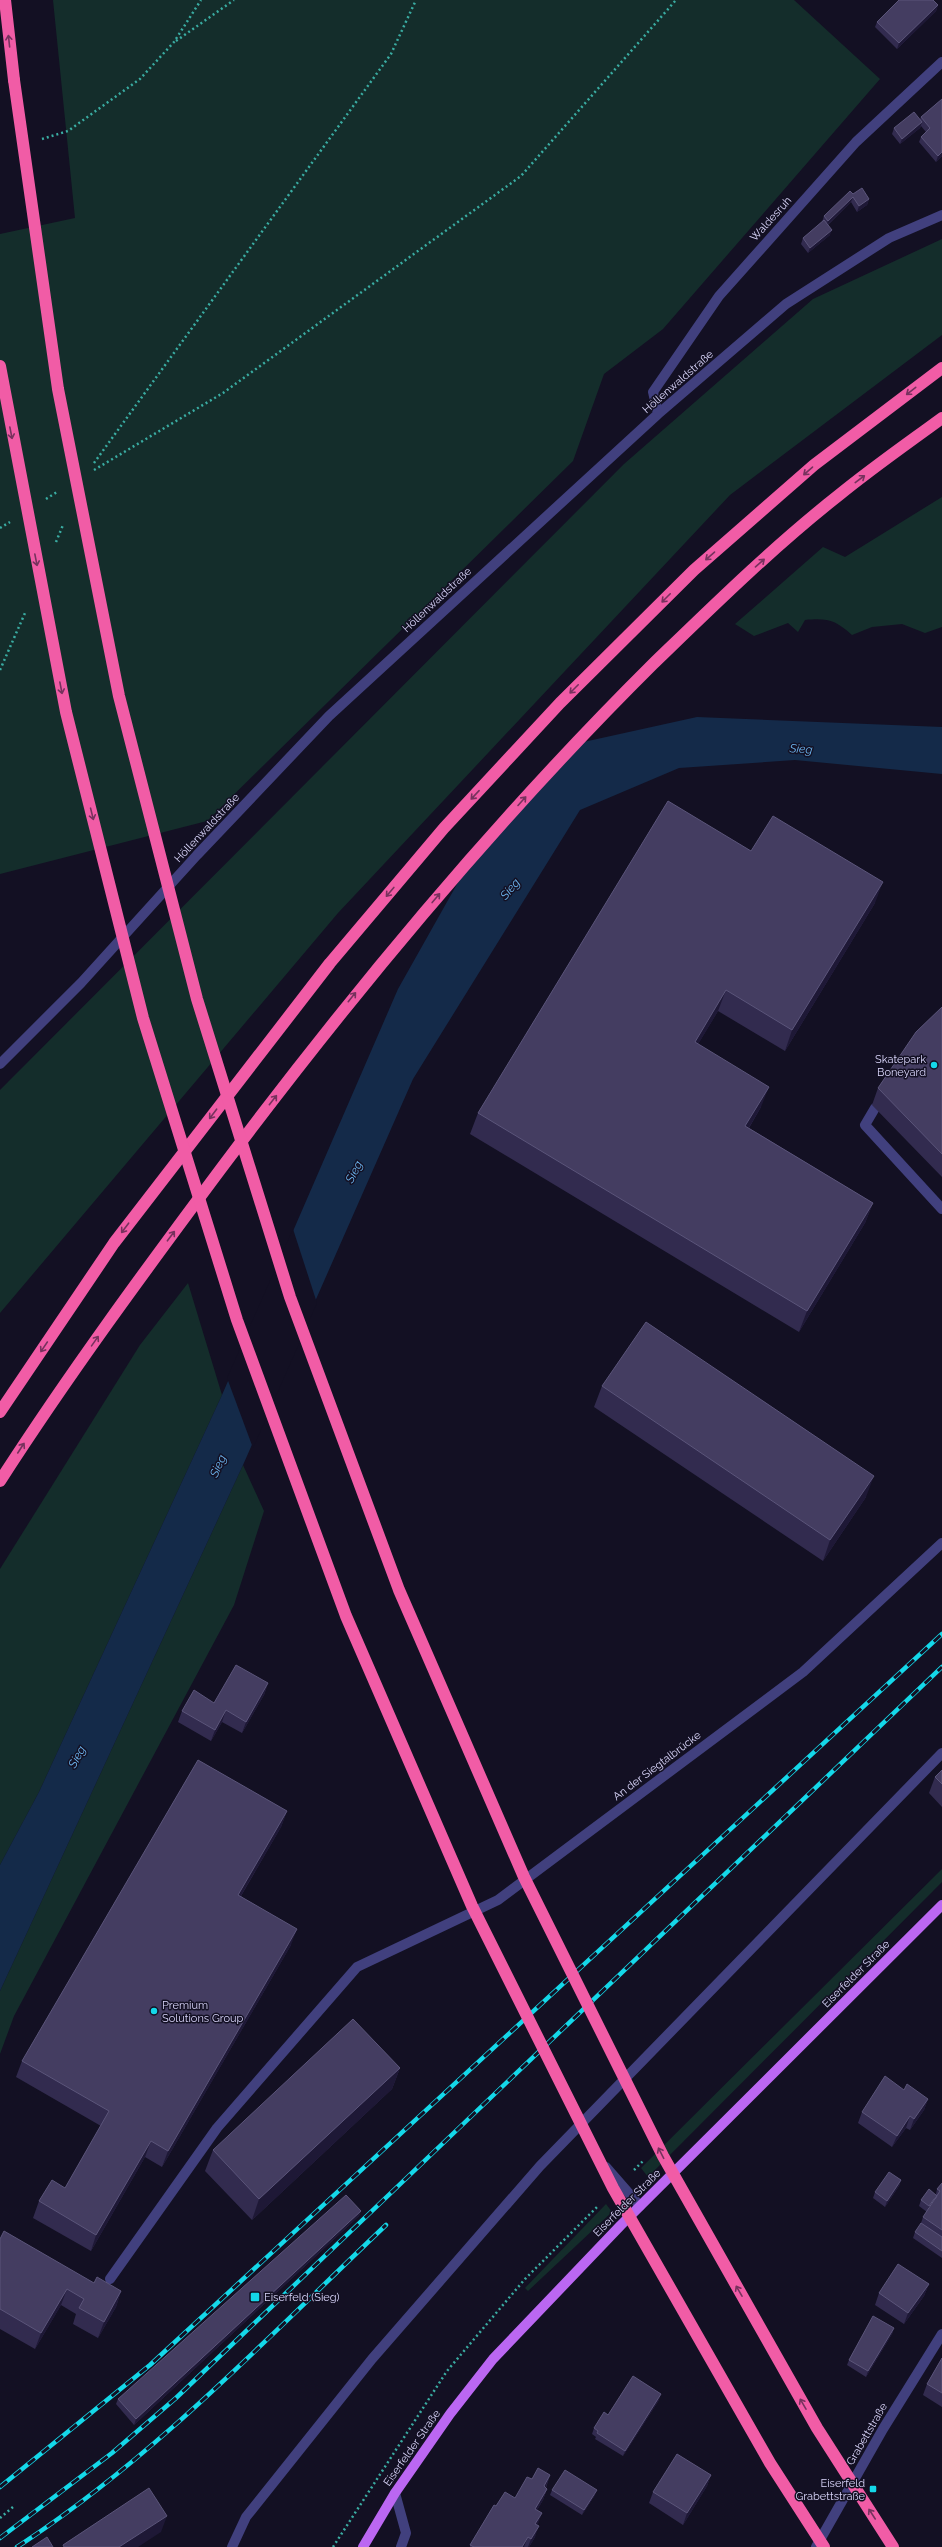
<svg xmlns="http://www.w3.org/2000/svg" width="942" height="2547" font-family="Raleway,sans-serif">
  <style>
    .green { fill: #142d2b }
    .water { fill: #142a49 }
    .pier { fill: #131023 }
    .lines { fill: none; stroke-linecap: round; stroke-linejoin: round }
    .path { stroke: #3aaca2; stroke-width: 2.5; stroke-dasharray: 2 3; stroke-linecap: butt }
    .minor { stroke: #41407e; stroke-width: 10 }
    .major { stroke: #bb67f2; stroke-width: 10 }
    .highway { stroke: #f15ca6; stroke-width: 12 }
    .rail-casing { stroke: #14d8e9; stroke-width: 4.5 }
    .rail { stroke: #131023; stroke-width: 3; stroke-dasharray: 9; stroke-linecap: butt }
    .highway-bridge { stroke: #f15ca6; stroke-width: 12 }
    .wall { fill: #322b4f }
    .shaded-wall { fill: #1e1836 }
    .building { fill: #443d61; stroke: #5b557a }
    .oneway { stroke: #77325e }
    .poi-dot { fill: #14d8e9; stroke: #131023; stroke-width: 1.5 }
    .labels { text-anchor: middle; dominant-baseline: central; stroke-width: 3; stroke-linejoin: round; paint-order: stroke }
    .street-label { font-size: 11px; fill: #dad6fb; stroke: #131023 }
    .poi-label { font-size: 11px; fill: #dad6fb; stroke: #131023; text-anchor: end }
    .water-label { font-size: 12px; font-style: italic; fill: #6db7f2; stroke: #131023 }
  </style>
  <rect width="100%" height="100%" fill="#131023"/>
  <path class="green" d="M53,0H794L880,79L663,329L604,374L573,461L207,821L0,874V234L75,218Z
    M942,239V335L730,495L338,913L0,1313V1090L624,464L813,299Z
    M942,497V627L925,633L902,624L872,627L852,635C835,620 828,618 805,620L798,632L788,623L754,636L735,624L823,547L845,557Z
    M188,1283L222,1395L39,1792L0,1865V1569L140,1345Z
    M243,1465L264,1511L234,1605L14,2016L0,2054V1991Z
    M942,1869V1882L648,2177L641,2168Z
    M606,2204L612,2212L528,2291L525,2288Z"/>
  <path class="water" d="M697,717L942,727V774L795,760L679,768L580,810L413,1079L243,1465L0,1991V1865L39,1792L222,1395L398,989L474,854L579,743Z"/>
  <path class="pier" d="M293,1229L317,1303L253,1448L227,1378Z"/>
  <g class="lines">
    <path class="path" d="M176,41L234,0
      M42,139L68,131L140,79L174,42L201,0
      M94,463L391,54L416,0
      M94,470L223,393L521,176L676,0
      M46,499L57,492
      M0,528L10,522
      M56,542L63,525
      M0,670L25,613
      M634,2170L643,2161
      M0,2518L13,2507
      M333,2547L447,2371L525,2279L599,2205"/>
    <path class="minor" d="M658,414L653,392L719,296L856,142L942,62
      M0,1064L81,983L197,855L329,716L658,414L786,304L889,238L942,215
      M875,1108L865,1125L942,1209
      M606,2167L640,2206
      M110,2279L217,2128L357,1967L498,1900L803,1672L942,1543
      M395,2493L406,2533L401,2547
      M232,2547L246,2517L372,2359L540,2166L942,1753
      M816,2547L883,2429L942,2334"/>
    <path class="major" d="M363,2547L395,2493L450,2414L493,2359L621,2225L942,1905"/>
    <path class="highway" d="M5,0L14,80
      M0,1412L114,1243L330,963L444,828L560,703L694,570L814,465L942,368
      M0,1481C69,1374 144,1272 220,1170C353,992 495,821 653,664C713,606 773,547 839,495C872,468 908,443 942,418"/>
    <defs>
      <path id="rail" d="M0,2487L150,2365L942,1634
        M0,2538L112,2453L176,2398L942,1667
        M17,2547C154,2458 268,2337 386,2225"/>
    </defs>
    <use href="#rail" class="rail-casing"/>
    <use href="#rail" class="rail"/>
    <path class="highway-bridge" d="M14,80L58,389L119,696L197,999L290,1297L399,1590L524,1877L663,2156L817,2428L893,2547
      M0,366L66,712L143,1018L237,1320L346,1616L472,1906L613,2188L770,2463L824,2547"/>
  </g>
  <path class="wall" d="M938,5L936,11L897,49L875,27L877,22Z
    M942,99V156L936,162L919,142L921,137L926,132L921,126L920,128L900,144L892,134L894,128L920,119L921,117Z
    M853,194L869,199L867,205L857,212L851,202L828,225L830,235L808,253L801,244L803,238L822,222L824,216Z
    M751,851L875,903L785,1051L718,1011L698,1044L761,1107L749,1128L873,1203L865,1223L799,1332L470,1134L478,1113Z
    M942,1007V1177L872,1105L878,1088Z
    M602,1386L866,1497L823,1561L594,1407Z
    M268,1683L264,1695L242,1733L222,1722L211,1741L178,1722L182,1711L214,1703Z
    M942,1770V1807L929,1793L935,1777Z
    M287,1811L281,1827L241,1896L291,1945L162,2167L145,2157L91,2251L33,2218L39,2201L65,2188L101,2126L16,2077L22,2061Z
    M400,2068L392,2089L252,2220L205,2171L213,2150Z
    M904,2090L928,2099L924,2110L910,2130L906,2128L892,2147L858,2123L862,2112Z
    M901,2180L899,2186L885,2207L873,2198L875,2192Z
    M942,2183V2258L913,2238L915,2232L921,2223L923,2217L927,2212L919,2206L921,2200L936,2194L937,2189Z
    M361,2211L359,2216L134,2425L116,2404L118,2399Z
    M0,2239L94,2283L121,2291L116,2307L98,2338L73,2324L76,2314L61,2305L35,2349L0,2329Z
    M929,2284L924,2296L904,2324L875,2305L879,2293Z
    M894,2328L892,2334L866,2377L847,2365L849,2360Z
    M942,2358V2407L923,2395L927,2384Z
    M659,2400L623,2456L595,2439L596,2437L592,2434L594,2428L608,2415Z
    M550,2475L546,2488L547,2489L543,2500L537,2510V2525L535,2537L529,2547H470V2545L496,2506L515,2498L532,2479Z
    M711,2475L707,2486L683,2525L649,2503L653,2492Z
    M552,2490L595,2495L582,2515L550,2495Z"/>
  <path class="shaded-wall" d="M938,5L936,11L897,49L899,43Z
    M922,122L920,128L900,144L902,139Z
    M942,152V156L936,162L938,156Z
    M853,197L851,202L826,226L828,221Z
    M869,199L867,205L857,212L859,206Z
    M832,230L830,235L808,253L810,248Z
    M883,882L875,903L785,1051L792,1030Z
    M726,990L718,1011L687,1063L695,1042Z
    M769,1087L761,1107L738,1146L745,1126Z
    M873,1203L865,1223L799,1332L807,1311Z
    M874,1476L866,1497L823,1561L830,1540Z
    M268,1683L264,1695L242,1733L246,1722Z
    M226,1710L222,1722L211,1741L215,1730Z
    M287,1811L281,1827L232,1911L238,1895Z
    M297,1929L291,1945L162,2167L168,2151Z
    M400,2068L392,2089L252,2220L259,2199Z
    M928,2099L924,2110L910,2130L914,2119Z
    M910,2116L906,2128L892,2147L897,2136Z
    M151,2141L145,2157L91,2251L96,2235Z
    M901,2180L899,2186L885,2207L887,2201Z
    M934,2199L932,2204L927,2212L929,2206Z
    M361,2211L359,2216L134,2425L136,2419Z
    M929,2284L924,2296L904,2324L908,2313Z
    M67,2289L61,2305L35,2349L41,2333Z
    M121,2291L116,2307L98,2338L104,2322Z
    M894,2328L892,2334L866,2377L868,2371Z
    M661,2394L659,2400L623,2456L625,2451Z
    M550,2475L546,2486L540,2498L544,2486Z
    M711,2475L707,2486L683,2525L687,2513Z
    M547,2489L543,2500L531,2520L535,2509Z
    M597,2490L595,2495L582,2515L584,2510Z
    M542,2513L538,2524L531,2535L535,2524Z
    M167,2516L161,2532L138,2547H119Z
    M539,2526L535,2537L529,2547H528L531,2539Z
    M528,2537L524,2547H522Z"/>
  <path class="building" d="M899,0H933L938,5L899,43L877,22Z
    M942,99V152L938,156L921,137L930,128L921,117Z
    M914,112L922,122L902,139L894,128Z
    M862,188L869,199L859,206L853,197L828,221L824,216L850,191L853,194Z
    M824,220L832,230L810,248L803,238Z
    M668,801L751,851L773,816L883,882L792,1030L726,990L695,1042L769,1087L745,1126L873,1203L807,1311L478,1113Z
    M942,1007V1154L878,1088L916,1032Z
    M646,1322L874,1476L830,1540L602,1386Z
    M236,1665L268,1683L246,1722L226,1710L215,1730L182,1711L194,1690L214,1703Z
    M198,1760L287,1811L238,1895L297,1929L168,2151L151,2141L96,2235L39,2201L52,2180L65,2188L109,2111L22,2061Z
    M942,1770V1784L935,1777Z
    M353,2019L400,2068L259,2199L213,2150Z
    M885,2076L904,2090L907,2084L928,2099L914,2119L910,2116L897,2136L862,2112Z
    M889,2172L901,2180L887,2201L875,2192Z
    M942,2183V2230L923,2217L940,2191L937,2189Z
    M929,2189L937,2196L935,2199H934L929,2206L921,2200Z
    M346,2195L361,2211L136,2419L118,2399Z
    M921,2223L942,2237V2251L915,2232Z
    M4,2231L94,2283L97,2277L121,2291L104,2322L79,2308L84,2299L67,2289L41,2333L0,2309V2239Z
    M898,2264L929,2284L908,2313L879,2293Z
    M873,2316L894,2328L868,2371L849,2360Z
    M942,2358V2393L927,2384Z
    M633,2376L661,2394L625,2451L597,2433L598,2431L594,2428L604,2412L608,2415Z
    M677,2454L711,2475L687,2513L653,2492Z
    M538,2468L550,2475L544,2486L547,2489L535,2509L542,2513L535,2524L539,2526L531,2539L528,2537L522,2547H474L470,2545L494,2505L496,2506L505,2492L515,2498L527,2477L532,2479Z
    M565,2470L597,2490L584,2510L552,2490Z
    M149,2488L167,2516L119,2547H64L63,2545Z
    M47,2537L53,2547H32Z"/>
  <defs><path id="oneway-shaft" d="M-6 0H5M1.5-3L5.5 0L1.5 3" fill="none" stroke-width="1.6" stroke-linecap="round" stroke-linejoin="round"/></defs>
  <g class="oneway">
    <use href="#oneway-shaft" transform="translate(9 41) rotate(-96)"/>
    <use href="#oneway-shaft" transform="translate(911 391) rotate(142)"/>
    <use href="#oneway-shaft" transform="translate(11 433) rotate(79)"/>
    <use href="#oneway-shaft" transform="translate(808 471) rotate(139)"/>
    <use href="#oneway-shaft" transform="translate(860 479) rotate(-37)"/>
    <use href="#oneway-shaft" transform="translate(710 556) rotate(139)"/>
    <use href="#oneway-shaft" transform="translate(36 560) rotate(79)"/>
    <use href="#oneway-shaft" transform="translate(760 563) rotate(-41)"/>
    <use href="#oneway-shaft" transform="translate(666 598) rotate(135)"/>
    <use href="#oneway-shaft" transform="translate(61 688) rotate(79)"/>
    <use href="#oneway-shaft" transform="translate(574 689) rotate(135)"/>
    <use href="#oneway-shaft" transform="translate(475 795) rotate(133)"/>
    <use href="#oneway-shaft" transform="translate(522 801) rotate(-48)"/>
    <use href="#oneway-shaft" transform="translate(92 814) rotate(76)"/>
    <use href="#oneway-shaft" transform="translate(390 892) rotate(130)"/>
    <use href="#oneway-shaft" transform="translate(436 898) rotate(-50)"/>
    <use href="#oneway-shaft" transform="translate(352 997) rotate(-51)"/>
    <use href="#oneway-shaft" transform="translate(273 1100) rotate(-52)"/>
    <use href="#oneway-shaft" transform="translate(213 1114) rotate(127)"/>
    <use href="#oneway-shaft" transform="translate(125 1228) rotate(127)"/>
    <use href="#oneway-shaft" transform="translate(171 1236) rotate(-53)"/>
    <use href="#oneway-shaft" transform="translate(95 1341) rotate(-55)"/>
    <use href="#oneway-shaft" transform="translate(44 1347) rotate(124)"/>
    <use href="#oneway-shaft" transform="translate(21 1448) rotate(-57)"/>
    <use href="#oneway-shaft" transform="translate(661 2153) rotate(-117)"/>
    <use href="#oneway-shaft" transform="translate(739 2291) rotate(-120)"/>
    <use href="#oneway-shaft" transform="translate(803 2404) rotate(-120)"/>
    <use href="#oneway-shaft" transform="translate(872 2514) rotate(-123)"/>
  </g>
  <g class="poi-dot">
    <circle cx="934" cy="1065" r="4"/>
    <circle cx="154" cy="2011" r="4"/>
    <rect x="250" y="2292" width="10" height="10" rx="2"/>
    <rect x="869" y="2485" width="8" height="8" rx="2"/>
  </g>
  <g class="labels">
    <g class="street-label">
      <text transform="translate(771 219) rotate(-48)">Waldesruh</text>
      <text transform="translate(678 382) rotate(-41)">Höllenwaldstraße</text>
      <text transform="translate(437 600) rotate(-43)">Höllenwaldstraße</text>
      <text transform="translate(207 828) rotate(-47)">Höllenwaldstraße</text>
      <text transform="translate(657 1766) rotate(-37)">An der Siegtalbrücke</text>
      <text transform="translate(856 1974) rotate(-45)">Eiserfelder Straße</text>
      <text transform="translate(627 2203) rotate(-45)">Eiserfelder Straße</text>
      <text transform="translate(867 2434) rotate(-60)">Grabettstraße</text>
      <text transform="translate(412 2448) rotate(-55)">Eiserfelder Straße</text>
    </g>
    <g class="poi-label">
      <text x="926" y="1059">Skatepark<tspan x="926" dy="13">Boneyard</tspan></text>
      <text x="162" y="2005" text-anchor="start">Premium<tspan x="162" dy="13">Solutions Group</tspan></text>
      <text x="264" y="2297" text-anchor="start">Eiserfeld (Sieg)</text>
      <text x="865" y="2483">Eiserfeld<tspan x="865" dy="13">Grabettstraße</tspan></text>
    </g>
    <g class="water-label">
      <text transform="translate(801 749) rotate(4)">Sieg</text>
      <text transform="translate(510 889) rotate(-50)">Sieg</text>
      <text transform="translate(354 1172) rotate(-63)">Sieg</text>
      <text transform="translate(218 1466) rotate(-66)">Sieg</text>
      <text transform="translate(77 1757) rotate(-62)">Sieg</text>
    </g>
  </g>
</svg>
